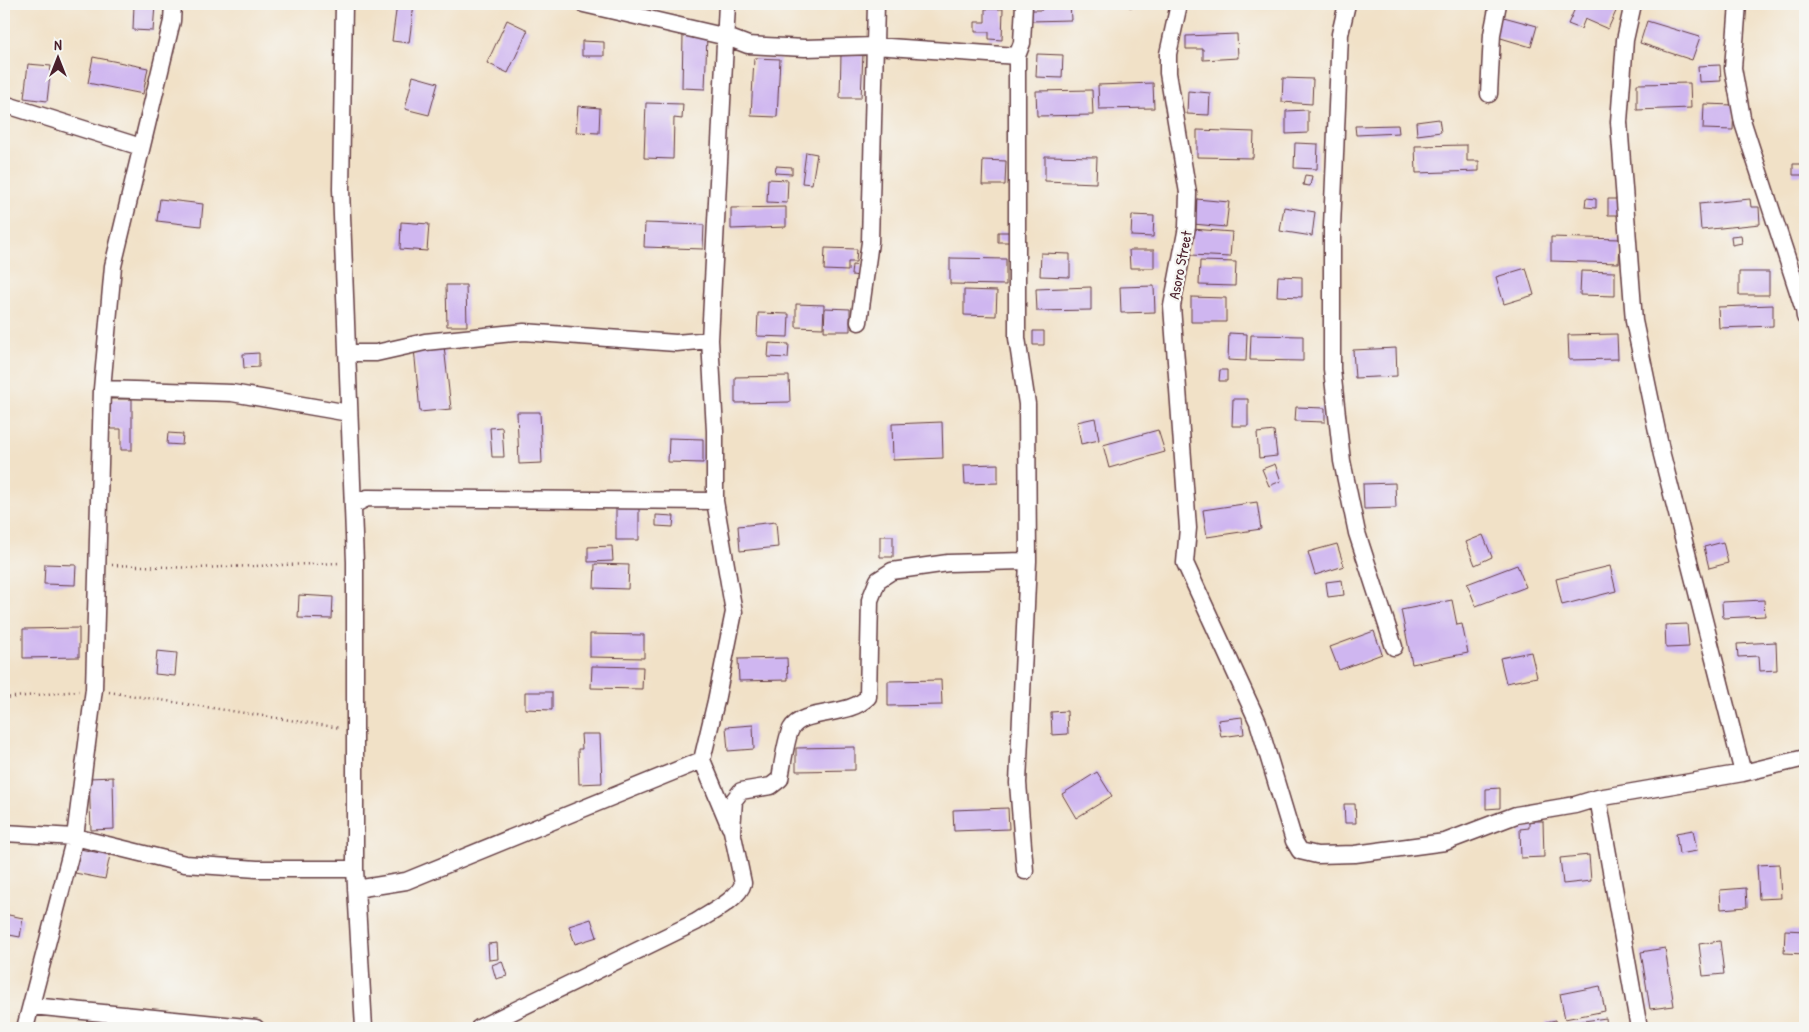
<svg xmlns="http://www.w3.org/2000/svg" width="1809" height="1032" font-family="'Patrick Hand',sans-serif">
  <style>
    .building { fill: #cfb6f0 }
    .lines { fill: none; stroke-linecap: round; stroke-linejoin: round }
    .minor-casing { stroke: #633c42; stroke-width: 19 }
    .path { stroke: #633c42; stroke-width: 2.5; stroke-dasharray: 1 4; stroke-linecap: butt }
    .minor { stroke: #fff; stroke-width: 16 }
    .labels { text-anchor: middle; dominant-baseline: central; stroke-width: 4.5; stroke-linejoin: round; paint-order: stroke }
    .street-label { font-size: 15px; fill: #4a1f2b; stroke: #f6f6f2 }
  </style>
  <rect width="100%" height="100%" fill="#f6f6f2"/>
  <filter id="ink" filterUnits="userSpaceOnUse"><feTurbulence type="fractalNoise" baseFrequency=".02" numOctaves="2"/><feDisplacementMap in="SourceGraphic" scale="10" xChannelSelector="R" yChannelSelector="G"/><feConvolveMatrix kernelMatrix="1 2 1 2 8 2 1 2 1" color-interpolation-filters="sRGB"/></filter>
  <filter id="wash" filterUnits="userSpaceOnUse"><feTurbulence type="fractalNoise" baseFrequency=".0096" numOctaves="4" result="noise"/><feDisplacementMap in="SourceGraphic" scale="20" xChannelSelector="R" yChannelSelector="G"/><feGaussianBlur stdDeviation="1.12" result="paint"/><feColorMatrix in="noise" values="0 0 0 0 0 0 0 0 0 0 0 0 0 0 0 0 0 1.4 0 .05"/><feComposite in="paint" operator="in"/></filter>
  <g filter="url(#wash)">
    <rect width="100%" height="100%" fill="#f1e1c7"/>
    <g id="blocks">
      <path class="building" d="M134,4L155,5L153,31L133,30Z
        M397,4H414L409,43L392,41Z
        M1041,4H1070L1071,20L1030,21V10H1042Z
        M1129,4H1158V7H1129Z
        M1577,4H1611L1618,7L1608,29L1585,19L1581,29L1568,24Z
        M985,9H1003L1002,40L989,39V32H975V22H985Z
        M1500,16L1537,26L1531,47L1494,36Z
        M507,20L528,30L508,73L487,63Z
        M1647,21L1700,37L1692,60L1640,43Z
        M1237,34L1238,58L1203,60V49H1186V36Z
        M683,35L707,36L705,89L682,88Z
        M582,41L604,42V56H582Z
        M841,54H863L861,98H840Z
        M1037,54L1063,55L1062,78L1036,77Z
        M93,57L148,68L143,94L88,83Z
        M754,58L780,59L777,117L751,116Z
        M28,64L51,66L47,101L24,98Z
        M1720,65L1721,81L1699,82L1698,66Z
        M413,76L438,83L429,115L405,109Z
        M1283,78L1313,79L1312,104L1282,102Z
        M1153,83L1154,108L1099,109L1098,85Z
        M1690,83L1691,108L1637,110V84Z
        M1092,90L1093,115L1037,116L1036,91Z
        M1188,91L1210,93L1209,115L1187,114Z
        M646,103L683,104L682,119L674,118L673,159L644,158Z
        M1704,104L1734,105L1733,130L1703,129Z
        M578,106L600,108L599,133L576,132Z
        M1308,110V133L1286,134V111Z
        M1439,119L1441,132L1417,135L1416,122Z
        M1398,125L1399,133L1356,135L1355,126Z
        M1197,130L1254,132L1253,158L1197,157Z
        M1295,143L1318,144L1317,169L1294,168Z
        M1467,145V161H1479V171L1416,173L1415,146Z
        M806,152L817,154L812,184L802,183Z
        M1045,156L1097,157L1096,183L1045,181Z
        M983,160L1006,161L1005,185H982Z
        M1793,164H1805V175H1793Z
        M776,166L792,167V174L775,173Z
        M1305,175L1312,176L1310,186L1303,185Z
        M768,179L788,180L787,203L767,202Z
        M1586,198L1596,199V208L1585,207Z
        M160,199L203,204L201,226L157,221Z
        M1196,199L1229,202L1226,227L1193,224Z
        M1608,199H1619L1620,215H1608Z
        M1750,199L1751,207H1759L1760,224L1701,230L1699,204Z
        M786,207V227L731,229V208Z
        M1284,207L1315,212L1312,236L1280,231Z
        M1132,215L1154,216L1153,237L1131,236Z
        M401,222L429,224L427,251L400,249Z
        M645,223L704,225L703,249L644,247Z
        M1192,229L1232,232L1230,257L1191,255Z
        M998,232H1016V242H998Z
        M1741,235L1742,243L1732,245L1731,236Z
        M1551,237L1620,239L1619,263L1551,261Z
        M825,248L857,249L856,262H848V271L824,270Z
        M1129,250H1154V268H1130Z
        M1041,253L1070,254V277L1040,276Z
        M950,258L1006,259V285L950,284Z
        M1200,261L1236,262L1235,286L1199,285Z
        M852,265L862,266L861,276L851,275Z
        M1526,268L1534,295L1504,304L1496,277Z
        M1581,271L1615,272V296L1580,295Z
        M1739,272H1769V295H1739Z
        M1278,276L1302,277V297L1277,296Z
        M446,285H466L467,326H447Z
        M1154,286L1155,312L1121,313L1120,287Z
        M1091,287V310L1037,311L1036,289Z
        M964,290L997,291L996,316L964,315Z
        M1191,297L1226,298V322H1191Z
        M796,304L824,305L823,328L796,327Z
        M1773,305V326L1719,328L1718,307Z
        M825,308L850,309V331H824Z
        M758,313L789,314L788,337L757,336Z
        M1033,331H1044V345H1033Z
        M1229,333L1247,334L1246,361L1228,360Z
        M1617,334L1618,359L1569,360L1568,335Z
        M1251,335L1303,336V361L1250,360Z
        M769,343L789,344L788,358L768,357Z
        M444,346L451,409L420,412L414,348Z
        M1396,348L1397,376L1355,378L1353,350Z
        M259,353V367L244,368L243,354Z
        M1220,370H1227V381H1219Z
        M789,376L790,402L735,403V377Z
        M110,399H132V450H121V429H110Z
        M1233,399H1248V426H1232Z
        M1296,407L1325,408V422L1295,421Z
        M517,412H540L542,463L519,464Z
        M1095,418L1099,440L1081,444L1077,422Z
        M942,422L943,458L893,460L892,424Z
        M502,427L504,457H492L490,428Z
        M1158,430L1165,452L1109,468L1103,445Z
        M1274,431L1277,456L1259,458L1257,433Z
        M168,433L183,434L182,445L167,444Z
        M669,438L703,439V463L668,462Z
        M998,464V483L965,484L964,465Z
        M1275,464L1281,481L1269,486L1262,469Z
        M1395,483L1396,508L1364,509L1363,484Z
        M1257,502L1261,529L1207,537L1203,510Z
        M616,504H639V540H616Z
        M656,515L674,516L673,527L656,526Z
        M776,522L778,547L740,551L738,526Z
        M1483,535L1492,557L1475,565L1466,542Z
        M880,536H893V557H880Z
        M1723,542L1728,563L1709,568L1704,547Z
        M1337,544L1344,566L1315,575L1308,552Z
        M612,546L613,561L588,562V547Z
        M45,564L76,565L75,585L44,584Z
        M595,564L629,565L628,589L594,588Z
        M1517,565L1526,587L1476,606L1467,584Z
        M1610,566L1616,591L1562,605L1556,579Z
        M1342,580L1344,595L1328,597L1326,582Z
        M299,595L333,597L332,619L298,618Z
        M1452,600L1457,625L1462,624L1468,653L1412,664L1401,610Z
        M1764,600L1765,616L1723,618L1722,602Z
        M1687,624L1689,647L1666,648L1665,625Z
        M79,628V657L23,658V629Z
        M1374,631L1382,654L1339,670L1330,647Z
        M590,634L644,635V658L590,657Z
        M1776,642L1777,670L1760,671L1759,656L1738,657L1737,644Z
        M157,651L177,653L175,676L155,674Z
        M1531,652L1537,677L1506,683L1500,658Z
        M787,658L788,680L739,681L738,659Z
        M592,666L643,667L642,689L591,688Z
        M941,680L942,705L888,706V681Z
        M525,692H552V710L525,709Z
        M1067,711L1068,734L1052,735L1051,712Z
        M1242,717L1244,734L1221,737L1218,720Z
        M753,725L754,749L728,751L726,727Z
        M581,734H600L602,783L579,784L578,749H582Z
        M855,747V770L796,771V748Z
        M1097,772L1112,796L1076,818L1062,794Z
        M113,777L114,829L91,830L89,778Z
        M1500,788V808L1486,809V789Z
        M1344,804H1355L1356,823H1345Z
        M1008,808L1009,829L954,831L953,810Z
        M1529,821H1543L1544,857L1521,858L1520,829L1529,828Z
        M1693,830L1697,851L1679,854L1676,833Z
        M80,849L110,855L105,879L75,873Z
        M1589,855L1591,881L1563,884L1560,858Z
        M1779,864L1781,898L1759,899L1757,865Z
        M1746,888L1747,907L1721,909L1720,890Z
        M4,914L23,918L20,937L4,934Z
        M591,919L597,937L575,944L569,926Z
        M1785,930L1805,931V954L1784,953Z
        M1720,941L1724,974L1703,976L1699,944Z
        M497,943L498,959L489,960L488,944Z
        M1665,948L1674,1006L1650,1009L1641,952Z
        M502,961L507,976L496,979L492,965Z
        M1600,986L1605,1011L1565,1019L1560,994Z
        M1606,1018L1607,1028H1569V1023Z
        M1556,1020L1557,1028H1547L1546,1022Z"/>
    </g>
  </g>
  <g filter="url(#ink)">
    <use href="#blocks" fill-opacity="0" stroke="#633c42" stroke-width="1"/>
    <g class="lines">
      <defs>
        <path id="minor" d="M344,4L341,189L355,562V869L364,1028
          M584,4L727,37L748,45L805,48L875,46L1017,56
          M727,4L710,340L715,431V501L734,612L716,701L702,760L730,827
          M1024,4L1022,43L1017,56V338L1027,404L1028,561L1018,783L1025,871
          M1179,4L1168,54V73L1188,193L1187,227L1172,306L1188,528L1185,563L1258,722L1294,841L1300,851L1317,855L1355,854L1445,842L1516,815L1575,805L1598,798L1743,773L1805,758
          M1347,4L1340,34L1332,227V369L1342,461L1357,533L1394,647
          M1633,4L1625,40L1619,122L1634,321L1662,455L1743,773
          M1738,4L1733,68L1743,123L1804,310L1805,317
          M1489,94L1492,34L1498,4
          M4,104L141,147
          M859,322L870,242L876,4
          M347,353H376L425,342L524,332L676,343L710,340
          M102,389L232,393L349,413
          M353,505L367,498L715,501
          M1598,798L1639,1028
          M4,833L75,837L185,864L257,869H355
          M356,889L406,881L702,760
          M32,1006L256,1028
          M25,1028L75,837L94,689L102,389L113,266L172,21L173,4
          M479,1028L696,922C710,913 739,899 743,883L732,831L734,800L741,791L771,786L780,779C782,768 786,738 791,729C803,708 848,718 868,697L870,600L878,580L892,571L948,563L1028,561"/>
      </defs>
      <use href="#minor" class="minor-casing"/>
      <path class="path" d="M112,565L195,568L341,563
        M109,692L341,728
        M4,698L79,691"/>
      <use href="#minor" class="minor"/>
    </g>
  </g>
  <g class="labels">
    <g class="street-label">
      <text transform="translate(1180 265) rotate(-79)">Asoro Street</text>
    </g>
  </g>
  <rect width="1809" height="1032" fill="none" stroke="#f6f6f2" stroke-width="20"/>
  <g transform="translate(58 58)" stroke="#f6f6f2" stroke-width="4" paint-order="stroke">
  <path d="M0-4L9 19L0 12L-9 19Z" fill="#4a1f2b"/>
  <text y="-8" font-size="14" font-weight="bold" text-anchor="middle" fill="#4a1f2b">N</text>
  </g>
</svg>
